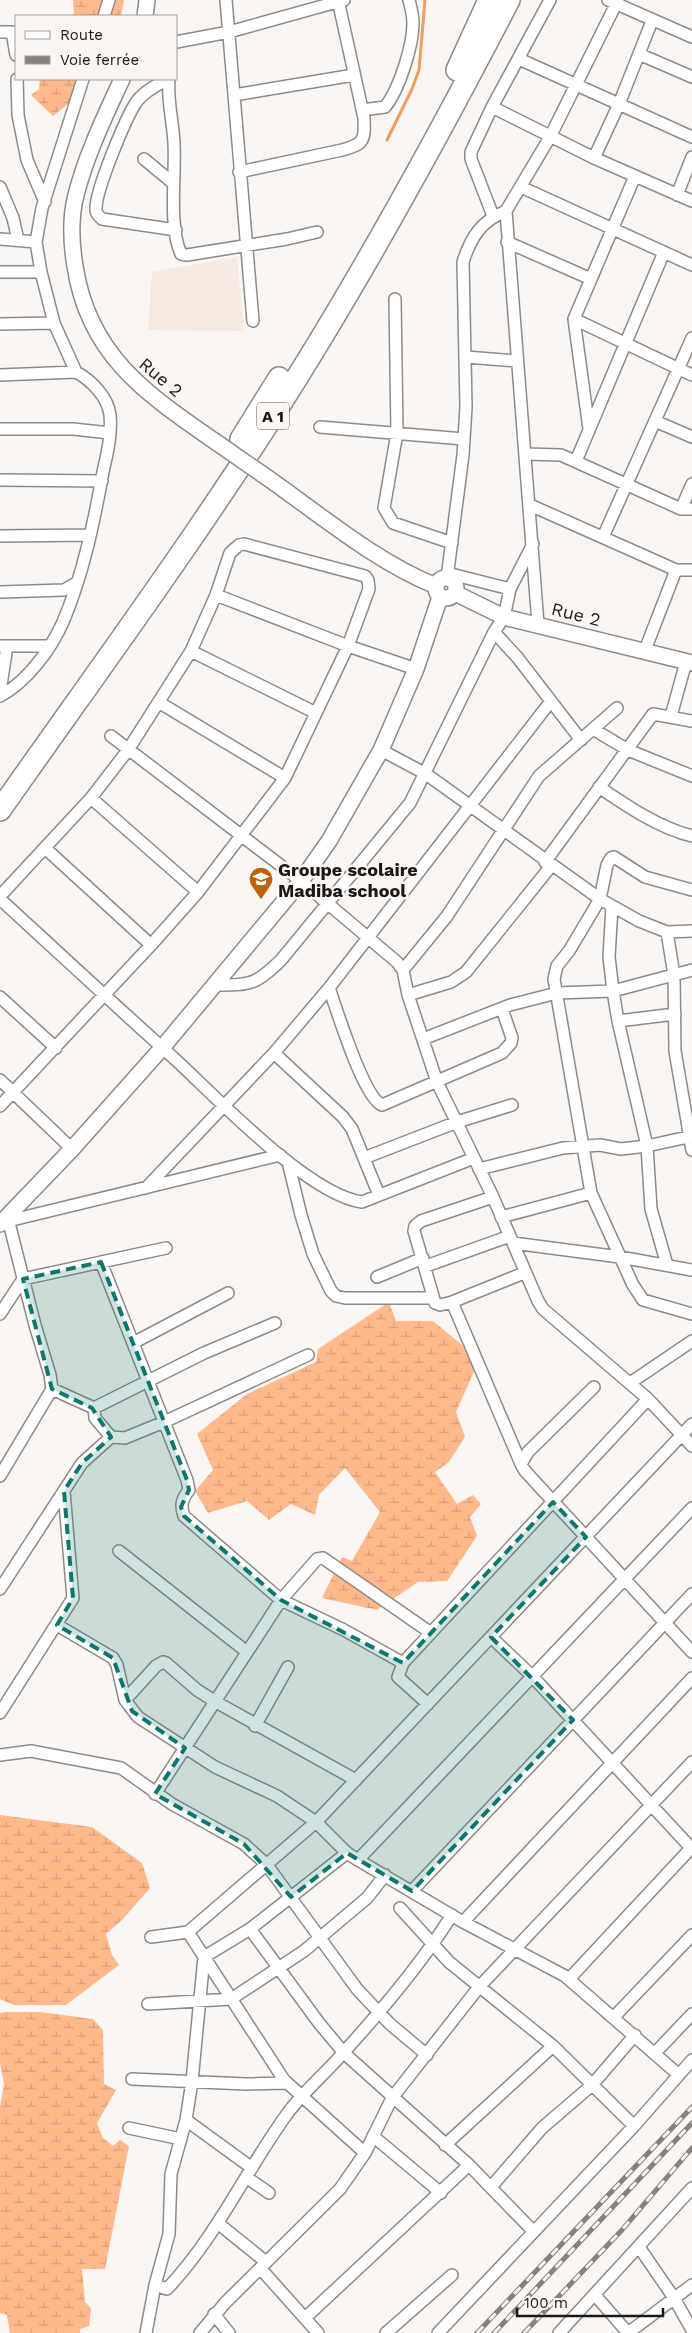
<svg xmlns="http://www.w3.org/2000/svg" width="692" height="2333" font-family="'Work Sans',sans-serif">
  <style>
    .built { fill: #f5e9e2 }
    .wetland { fill: url(#wetland-marsh) }
    .lines { fill: none; stroke-linecap: round; stroke-linejoin: round }
    .stream { stroke: #f29c5f; stroke-width: 3 }
    .minor-casing { stroke: #8e8a88; stroke-width: 14 }
    .tertiary-casing { stroke: #8e8a88; stroke-width: 18 }
    .motorway-casing { stroke: #8e8a88; stroke-width: 24 }
    .minor { stroke: #fff; stroke-width: 11 }
    .tertiary { stroke: #fff; stroke-width: 15 }
    .motorway { stroke: #fff; stroke-width: 21 }
    .rail-casing { stroke: #84817f; stroke-width: 5 }
    .rail { stroke: #faf6f3; stroke-width: 3; stroke-dasharray: 9; stroke-linecap: butt }
    .tertiary-bridge-casing { stroke: #8e8a88; stroke-width: 18; stroke-linecap: butt }
    .tertiary-bridge { stroke: #fff; stroke-width: 15 }
    .marked { fill: #0f766e; fill-opacity: 0.2; stroke: #0f766e; stroke-width: 4; stroke-dasharray: 10 6; stroke-linejoin: round }
    .labels { text-anchor: middle; dominant-baseline: central; stroke-width: 5; stroke-linejoin: round; paint-order: stroke }
    .shield { fill: #faf6f3; stroke: #5d5b59; stroke-width: 1 }
    .shield-label { font-size: 16px; font-weight: bold; fill: #1a1817 }
    .street-label { font-size: 18px; fill: #1a1817; stroke: #faf6f3 }
    .poi-label { font-size: 18px; font-weight: bold; fill: #1a1817; stroke: #faf6f3; text-anchor: start }
  </style>
  <defs>
    <pattern id="wetland-marsh" width="20" height="14" patternUnits="userSpaceOnUse" patternTransform="scale(1.25)"><rect width="20" height="14" fill="#ffb98b"/><path d="M1 5h8M5 5V1M11 12h8M15 12V8" fill="none" stroke="#da9e77"/></pattern>
  </defs>
  <rect width="100%" height="100%" fill="#faf6f3"/>
  <path class="built" d="M237,257L244,331L148,330L152,272Z"/>
  <path class="wetland" d="M73,0H124L121,16H74Z
    M40,79H90L72,101L53,116L31,95L39,89Z
    M389,1302L396,1321H433L462,1345L476,1367L456,1412L465,1437L449,1462L435,1472L457,1504L473,1495L481,1504L470,1517L477,1536L447,1581L418,1582L377,1610L322,1598L342,1557L352,1561L380,1512L345,1468L319,1495L315,1515L291,1504L269,1520L247,1501L208,1513L195,1491L213,1470L197,1434L247,1394L316,1362L318,1349Z
    M0,1815L92,1827L142,1863L150,1888L123,1919L106,1934L112,1955L119,1965L66,2005H14L0,1999Z
    M5,2012H40L93,2019L103,2030L104,2084L116,2090L97,2123L103,2138L113,2146L120,2140L129,2146L105,2269H82L85,2302L91,2309L89,2326L80,2329V2333H10L7,2315L0,2313V2106L4,2084L0,2063V2013Z"/>
  <g class="lines">
    <path class="stream" d="M387,140L412,89L419,70L425,0"/>
    <defs>
      <path id="minor" d="M226,0L253,321
        M608,0L692,37
        M104,16L109,0
        M0,32H12L16,55
        M176,42L229,32L344,0
        M639,54L692,77
        M519,59L692,137
        M17,79L18,115L27,160L45,202
        M168,79C157,85 145,91 137,101C126,117 95,191 96,210C96,214 99,216 102,219L176,230
        M169,79C167,101 173,121 174,143C176,175 168,225 181,254L187,255L287,239L317,232
        M234,95L354,75
        M492,107L594,158L692,201
        M362,110L385,107C399,90 413,46 413,23C413,15 411,8 409,0
        M594,158L619,104L652,21
        M144,159L173,183
        M239,172L342,150C364,144 365,141 364,118L338,0
        M0,187L13,218L18,240
        M521,187L692,265
        M677,195L692,157
        M493,216L471,159V152L492,107L550,0
        M0,239L36,242L41,272
        M36,242L42,208L83,79
        M507,242L591,279
        M0,272H41L54,323L76,372
        M395,299L397,433L384,508L393,523L452,543
        M574,319L692,375
        M0,324L54,323
        M466,357L517,361
        M0,375L76,372C91,380 108,397 110,415C112,434 107,454 103,472C94,522 83,575 63,622C51,649 27,682 0,696
        M655,421L692,437
        M320,427L464,439
        M0,429H73L110,433
        M589,429L574,319L635,176
        M525,454L561,455L681,509H692
        M576,461L664,252
        M0,480L102,481
        M530,505L676,570H692
        M681,509L692,484
        M0,536L90,535
        M603,537L692,338
        M447,573L510,589L533,544
        M447,578L463,455L466,407L463,262C471,237 481,221 506,211
        M0,592L64,590L76,583
        M216,595L348,646L416,669
        M538,624L506,211L550,137L618,0
        M494,632L517,657L581,740
        M0,646H50
        M645,650L676,570
        M191,651L316,713
        M0,692L7,646
        M160,703L285,778
        M671,716L686,662
        M593,729L628,750L692,776
        M111,736L301,881L397,962L403,970L408,995L437,1082L493,1197L538,1301L543,1309L648,1399L692,1446
        M381,750L426,774L600,899L639,921L667,932L692,931
        M599,787C627,806 659,828 692,836
        M91,798L198,892
        M45,848L151,945
        M545,862L653,714L692,721
        M692,890L645,877L614,857L611,858L607,865L600,899L569,951L557,966L554,979L591,1193L633,1285L643,1300L692,1314
        M612,906L609,957L613,991L618,1021L647,1146L651,1209L667,1265
        M667,932L674,975L675,1051L692,1150
        M403,970L447,916L539,776L617,708
        M216,985C250,985 256,985 281,960L410,803L494,632L504,617L510,589
        M329,988C337,1010 363,1097 382,1105L502,1053L511,1043L512,1038L502,1009
        M408,995L451,982L466,972L551,866
        M0,997L56,1048
        M618,1021L675,1014
        M423,1039L510,1005L557,993L613,991L692,970
        M274,1053L343,1117L352,1129L379,1195
        M0,1080L72,1149
        M0,1106L151,945L198,892L285,778L348,646L369,589L368,580L365,576L244,544L239,545L230,553L216,595L191,651L128,750L91,798L1,895V900C60,954 118,1008 177,1061C218,1099 309,1195 362,1202L474,1158
        M364,1158L457,1122L512,1105
        M288,1162L301,1215L313,1254L331,1291L336,1296L345,1298H433
        M479,1169L563,1148L600,1145L621,1149L647,1146L692,1136
        M146,1188L274,1053L329,988L551,701
        M493,1197L421,1221L415,1226L414,1231L435,1303L440,1305L452,1302L524,1273
        M501,1217L591,1193
        M8,1221L280,1155
        M513,1243L620,1257L692,1270
        M101,1262L187,1480L189,1490C182,1499 180,1505 184,1516L281,1600L344,1630L403,1663
        M426,1266L510,1236
        M377,1277L423,1258
        M452,1302L521,1464
        M0,1314L23,1279L166,1248
        M133,1343L228,1293
        M630,1383L692,1341
        M594,1387L528,1452L521,1464L525,1471L692,1652
        M52,1389L94,1408
        M94,1408L95,1418L111,1437L125,1438L164,1422L308,1355
        M94,1408L204,1353L275,1323
        M0,1476L52,1389L50,1375L35,1325L7,1215
        M119,1551L247,1652
        M0,1589L82,1463L111,1437
        M57,1625L113,1658L117,1665L125,1700L138,1717L215,1767L277,1796L316,1822L347,1853L358,1860L463,1922L565,1976L679,2075
        M491,1637L532,1676L692,1849
        M125,1700L156,1666L163,1662L166,1663L197,1690L216,1702L356,1780
        M428,1704L398,1677L403,1663L648,1399
        M0,1713L73,1598L64,1491
        M255,1726L288,1667
        M0,1755L31,1751L121,1768L172,1804L244,1844L267,1865L357,1989L390,2024L427,2055
        M155,1794L281,1600L317,1559L323,1558L431,1633
        M358,1860L692,1508
        M412,1891L692,1594
        M400,1908L449,1962L553,2046L634,2126
        M463,1922L692,1678
        M250,1929L319,2023L344,2053L469,2165L533,2231
        M188,1932L284,2080L365,2153
        M151,1937L188,1932L316,1822L692,1424
        M569,1979L692,1847
        M148,2004L231,1999L304,1951L367,1898L385,1875
        M614,2017L692,1935
        M655,2053L692,2014
        M132,2079L246,2084L287,2083
        M186,2120L252,2168
        M129,2128L181,2139
        M373,2136L441,2193
        M445,2145L553,2046
        M246,2177L269,2193
        M491,2187L542,2128L592,2085L635,2035
        M219,2224L266,2262
        M639,2247L674,2298L692,2330
        M260,2268L318,2333
        M155,2285L167,2289C217,2236 245,2172 287,2114C304,2091 326,2073 344,2052C383,2009 421,1964 452,1915
        M595,2295L628,2333
        M214,2314L229,2333
        M305,2318L469,2165
        M146,2333L155,2285L169,2234L171,2174L186,2120L192,2081L204,1957L250,1929L347,1853
        M200,2333L225,2303L340,2189L365,2153L392,2098L479,1987L692,1762
        M386,2333L452,2275
        M438,2333L634,2126L692,2060
        M559,2333L692,2188
        M628,2333L692,2285"/>
      <path id="tertiary" d="M145,16L147,0
        M122,79C105,116 86,155 76,195C70,218 71,242 75,266C88,354 145,393 213,440
        M262,474C317,512 374,561 436,586
        M436 588a10 10 0 1 1 20 0a10 10 0 1 1-20 0Z
        M455,593L504,617L692,663
        M0,1224L72,1149L162,1048L301,881L329,841L381,750L416,669L440,597"/>
      <path id="motorway" d="M457,70L489,0
        M241,439L279,378
        M0,810C92,679 188,549 274,414C360,280 436,141 509,0"/>
    </defs>
    <use href="#minor" class="minor-casing"/>
    <use href="#tertiary" class="tertiary-casing"/>
    <use href="#motorway" class="motorway-casing"/>
    <use href="#minor" class="minor"/>
    <use href="#tertiary" class="tertiary"/>
    <use href="#motorway" class="motorway"/>
    <defs>
      <path id="rail" d="M477,2333L692,2107
        M494,2333L692,2123
        M524,2333L621,2231L692,2148"/>
    </defs>
    <use href="#rail" class="rail-casing"/>
    <use href="#rail" class="rail"/>
    <defs>
      <path id="tertiary-bridge" d="M213,440L262,474"/>
    </defs>
    <use href="#tertiary-bridge" class="tertiary-bridge-casing"/>
    <use href="#tertiary-bridge" class="tertiary-bridge"/>
  </g>
  <path class="marked" d="M101,1262L187,1480L189,1490L181,1507L184,1516L281,1600L403,1663L553,1502L586,1537L491,1637L573,1720L412,1891L347,1853L291,1897L244,1844L155,1794L185,1748L132,1711L113,1658L57,1625L73,1598L64,1491L82,1463L111,1437L92,1408L52,1389L23,1279Z"/>
  <defs>
    <symbol id="school-pin" viewBox="-11 -11 22 30"><path d="M0 17L-7.5 6A9.5 9.5 0 1 1 7.5 6Z" fill="#bd610b" stroke="#faf6f3"/><path d="M0-5L7-2L0 1L-7-2ZM-4 1L0 2.5L4 1V4Q0 6-4 4Z" fill="#fff"/></symbol>
  </defs>
  <g fill-rule="evenodd">
    <use href="#school-pin" x="247" y="865" width="28" height="38"/>
  </g>
  <g class="labels">
    <rect class="shield" x="257" y="402.5" width="32" height="27" rx="4"/>
    <g class="shield-label">
      <text x="273" y="416">A 1</text>
    </g>
    <g class="street-label">
      <text transform="translate(161 377) rotate(40)">Rue 2</text>
      <text transform="translate(576 614) rotate(14)">Rue 2</text>
    </g>
    <g class="poi-label">
      <text x="278" y="869">Groupe scolaire<tspan x="278" dy="21">Madiba school</tspan></text>
    </g>
  </g>
  <rect x="15" y="15" width="162" height="65" fill="#faf6f3" stroke="#a09d9b"/>
  <rect x="25" y="31" width="25" height="8" fill="#ffffff" stroke="#a09d9b"/>
  <text x="60" y="40" font-size="15" fill="#1a1817">Route</text>
  <rect x="25" y="56" width="25" height="8" fill="#84817f" stroke="#a09d9b"/>
  <text x="60" y="65" font-size="15" fill="#1a1817">Voie ferrée</text>
  <path d="M517 2308v8h146v-8" fill="none" stroke="#1a1817" stroke-width="2.5"/>
  <text x="524" y="2308" font-size="15" fill="#1a1817" stroke="#faf6f3" stroke-width="4" paint-order="stroke">100 m</text>
</svg>
